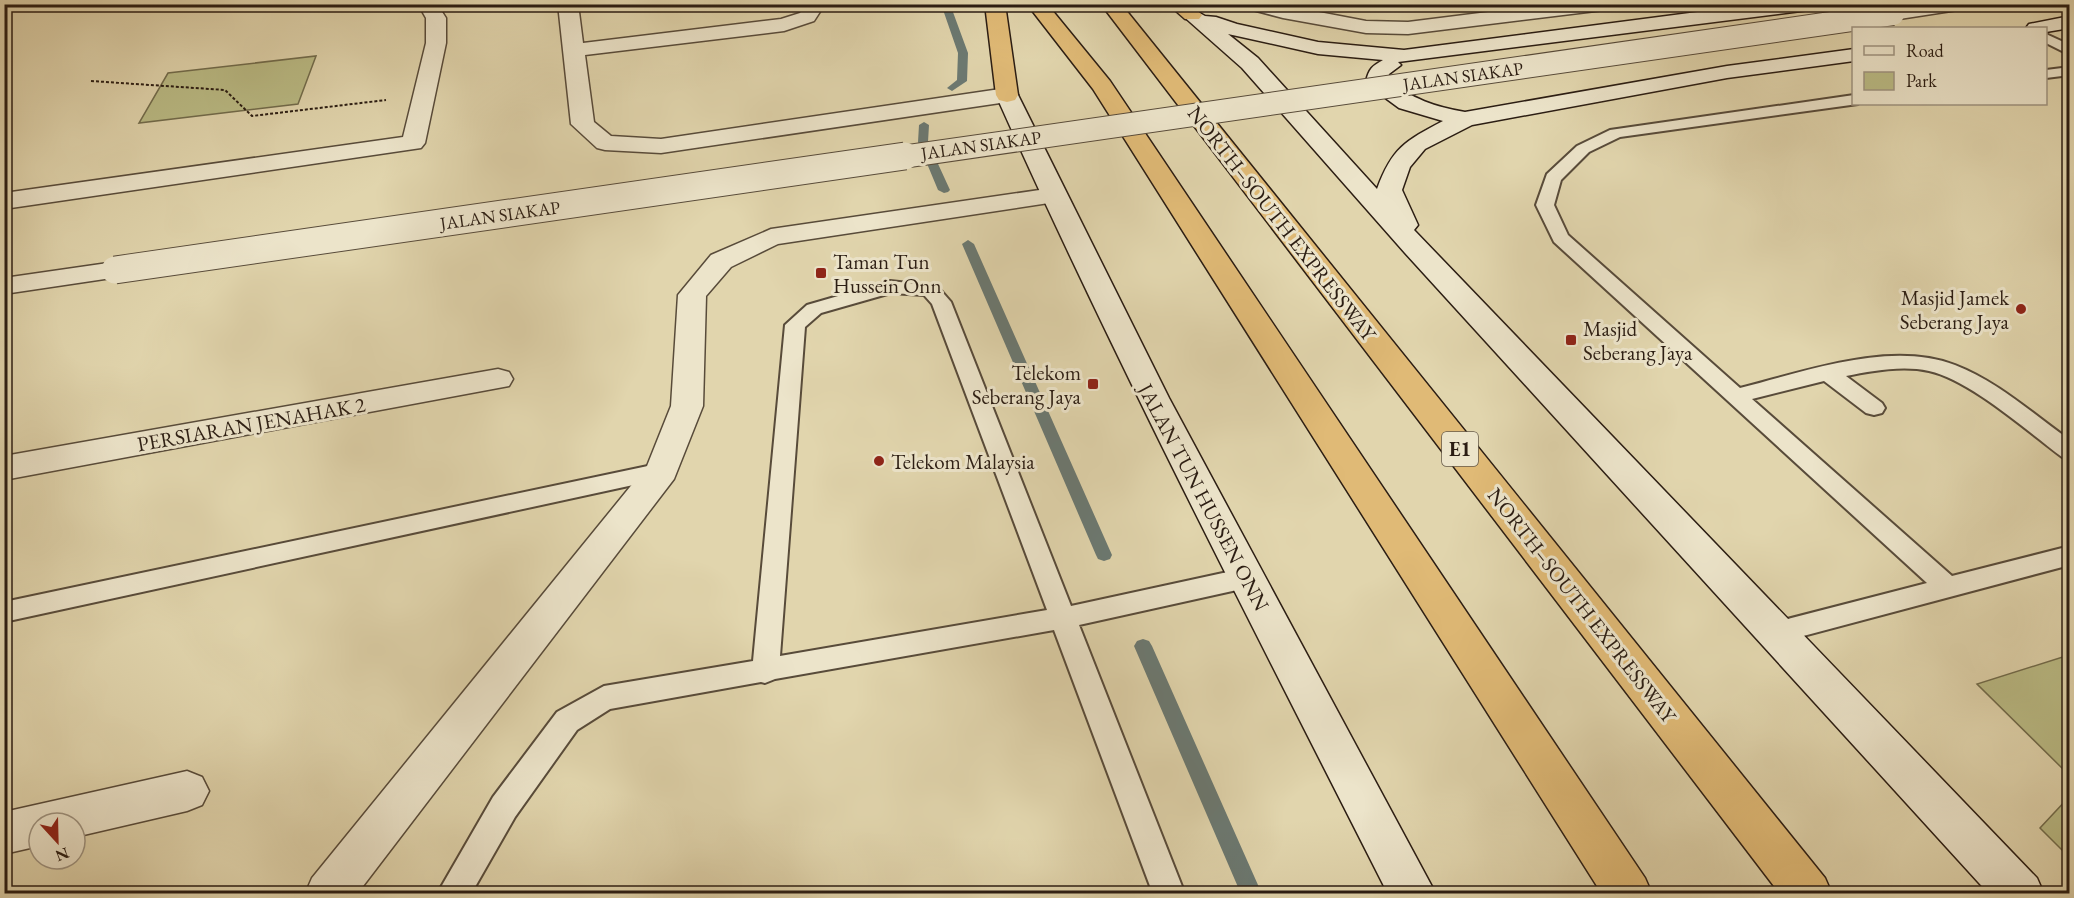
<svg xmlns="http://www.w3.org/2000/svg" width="2074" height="898" font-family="'EB Garamond',serif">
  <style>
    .green { fill: #babb85; stroke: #726c4c; stroke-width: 1.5 }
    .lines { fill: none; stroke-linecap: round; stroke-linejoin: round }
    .stream { fill: #6b7972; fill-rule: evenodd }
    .service-casing { stroke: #584b3a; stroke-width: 4 }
    .minor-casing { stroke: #584b3a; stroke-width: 3 }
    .tertiary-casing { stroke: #584b3a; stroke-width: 3 }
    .secondary-casing { stroke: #2b1d13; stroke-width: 3 }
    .motorway-casing { stroke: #2b1d13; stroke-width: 3 }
    .path { stroke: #2b1d13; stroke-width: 2; stroke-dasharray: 3 2; stroke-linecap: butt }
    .service { fill: #ece4ca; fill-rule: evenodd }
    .minor { fill: #ece4ca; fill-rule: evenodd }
    .tertiary { fill: #ece4ca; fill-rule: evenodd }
    .secondary { fill: #ece4ca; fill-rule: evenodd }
    .motorway { fill: #e0ba76; fill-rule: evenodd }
    .tertiary-bridge-far1-casing { stroke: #584b3a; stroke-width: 24; stroke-linecap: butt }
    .tertiary-bridge-casing { stroke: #584b3a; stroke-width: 29; stroke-linecap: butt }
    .tertiary-bridge-far1 { stroke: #ece4ca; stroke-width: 22 }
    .tertiary-bridge { stroke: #ece4ca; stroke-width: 27 }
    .poi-dot { fill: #8f2418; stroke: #ece4ca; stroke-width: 2 }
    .labels { text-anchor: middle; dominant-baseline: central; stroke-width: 6; stroke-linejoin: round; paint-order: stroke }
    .far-street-label { font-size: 18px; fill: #2b1d13; stroke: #ece4ca }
    .shield { fill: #ece4ca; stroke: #65594a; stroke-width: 1.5 }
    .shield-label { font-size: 20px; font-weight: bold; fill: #2b1d13 }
    .street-label { font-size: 21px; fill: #2b1d13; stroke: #ece4ca }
    .poi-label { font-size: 21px; fill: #2b1d13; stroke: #ece4ca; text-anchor: start }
  </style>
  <rect width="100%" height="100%" fill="#e1d5ad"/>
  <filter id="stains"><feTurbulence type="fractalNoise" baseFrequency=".00333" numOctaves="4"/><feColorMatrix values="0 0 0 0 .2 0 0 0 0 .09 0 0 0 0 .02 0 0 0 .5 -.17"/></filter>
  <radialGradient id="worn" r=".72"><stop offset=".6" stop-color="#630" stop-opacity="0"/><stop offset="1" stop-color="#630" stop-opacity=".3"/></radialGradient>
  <path class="green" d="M316,56L298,104L139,123L168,73Z
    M2069,655H2070L2069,775L1977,684Z
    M2069,797V857L2040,828Z"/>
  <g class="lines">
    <path class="stream" d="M941,4H950L968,53L967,81L952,91L947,88L957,80L958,53Z
      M924,122L929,125L928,142L950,190L948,192L944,193L938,190L918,142L919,125Z
      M968,240L974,244L1112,555L1110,559L1104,561L1098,559L1096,555L962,244Z
      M1143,639L1149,641L1152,646L1262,894H1241L1134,646L1137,641Z"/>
    <defs>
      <path id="service" d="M2046,34L2070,45V55L2046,43Z
        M2070,67V75L2046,78V70Z
        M1854,95V104H1858L1620,137L1589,152L1561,180L1554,205L1568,235L1740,388C1804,372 1890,340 1955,365C1997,381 2033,414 2070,440V459L2062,457C2027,431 1970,380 1929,371C1902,365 1872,371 1846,376L1882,403L1885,408L1882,413L1874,415L1866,413L1824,381L1752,399L1952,576L2070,546V565L1777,643L1768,640L1764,632L1768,624L1927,583L1554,242L1536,205L1547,174L1577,146L1610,130Z
        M890,281L937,286L951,302L1071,606L1246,568L1255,571L1259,578L1255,585L1246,588L1079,625L1185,894H1153L1054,630L775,679L765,683L761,682L610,709L577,730L515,817L471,894H437L493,797L557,712L604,686L753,661L785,325L807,305ZM891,293L924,295L932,304L1047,610L780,656L805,327L821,313Z
        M662,463L670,465L673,471L670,477L4,622V602Z"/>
      <path id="minor" d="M4,4H27L25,8L4,12Z
        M418,4H437L446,18V43L425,143L421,148L4,209V193L403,137L426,43V18Z
        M558,4H578L583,43L781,19L800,13L806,4H825L814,21L784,31L585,55L594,122L611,136L661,139L1007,88L1015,90L1018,95L1015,100L1007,102L661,153L605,150L597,148L571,124Z
        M1243,4H1277L1366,21L1408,22L1552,4H1613L1611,8L1604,10L1408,34L1366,33L1283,18L1245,8Z
        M1053,188L1062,191L1066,196L1062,201L778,244L731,267L706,296L703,406L674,479L357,894H305L312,878L647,466L671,406L678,295L711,255L771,229Z
        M498,369L509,372L513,379L509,386L4,480V456Z
        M187,771L202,777L209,791L202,805L187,811L75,837V823H39V846L4,854V812Z"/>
      <path id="tertiary" d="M1916,4H1967L1965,8L1958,10L1893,20L1886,18L1883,14L1886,10Z
        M115,262L125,264L129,270L125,276L4,294V278Z"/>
      <path id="secondary" d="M1759,4H1818L1816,8L1809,10L1398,62L1401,65L1389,74L1388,79C1411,99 1436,107 1465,112L1727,66L1854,49V61L1727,78L1472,125L1425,149L1410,167L1402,190L1418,225L1414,230L2037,878L2044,894H1989L1405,253L1242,68L1182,15L1185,11L1192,9L1205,16L1216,17L1237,24L1318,42L1404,50ZM1228,34L1318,54L1383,60C1372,66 1369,69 1366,81L1369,86L1399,108L1443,121C1405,141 1392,148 1377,189L1258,58Z
        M2070,16V28L2046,32V28H2026L2029,24Z
        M1007,88L1015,90L1018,95L1169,398L1436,894H1388C1254,629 1117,366 996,95L999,90Z"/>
      <path id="motorway" d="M985,4H1005L1018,95L1015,100L1007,102L999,100L996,95Z
        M1027,4H1047L1110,81L1645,878L1652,894H1602L1093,89Z
        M1101,4H1121L1825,878L1832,894H1780Z
        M1168,4H1190L1202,15L1199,19H1185Z"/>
    </defs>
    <use href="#service" class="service-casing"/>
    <use href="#minor" class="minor-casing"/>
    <use href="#tertiary" class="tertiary-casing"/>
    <use href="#secondary" class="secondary-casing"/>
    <use href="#motorway" class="motorway-casing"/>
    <path class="path" d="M91,81L225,90L252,116L386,100"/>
    <use href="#service" class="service"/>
    <use href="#minor" class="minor"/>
    <use href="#tertiary" class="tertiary"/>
    <use href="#secondary" class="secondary"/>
    <use href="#motorway" class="motorway"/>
    <defs>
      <path id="tertiary-bridge-far1" d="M895,158L1893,14"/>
      <path id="tertiary-bridge" d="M115,270L905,156"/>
    </defs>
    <use href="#tertiary-bridge-far1" class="tertiary-bridge-far1-casing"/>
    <use href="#tertiary-bridge" class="tertiary-bridge-casing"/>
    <use href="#tertiary-bridge-far1" class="tertiary-bridge-far1"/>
    <use href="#tertiary-bridge" class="tertiary-bridge"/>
  </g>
  <g class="poi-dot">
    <rect x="815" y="267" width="12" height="12" rx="3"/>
    <circle cx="2021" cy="309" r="6"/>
    <rect x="1565" y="334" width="12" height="12" rx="3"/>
    <rect x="1087" y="378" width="12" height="12" rx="3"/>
    <circle cx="879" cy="461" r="6"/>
  </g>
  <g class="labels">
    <g class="far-street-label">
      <text transform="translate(1463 76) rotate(-8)">JALAN SIAKAP</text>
      <text transform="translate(981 145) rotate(-8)">JALAN SIAKAP</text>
      <text transform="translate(500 215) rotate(-8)">JALAN SIAKAP</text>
    </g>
    <rect class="shield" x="1442" y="432" width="36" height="34" rx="4.5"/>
    <g class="shield-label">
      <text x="1460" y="449">E1</text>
    </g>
    <g class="street-label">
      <text transform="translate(1282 223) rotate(52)">NORTH–SOUTH EXPRESSWAY</text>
      <text transform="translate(251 424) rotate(-10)">PERSIARAN JENAHAK 2</text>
      <text transform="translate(1204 497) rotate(62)">JALAN TUN HUSSEN ONN</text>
      <text transform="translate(1582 605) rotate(52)">NORTH–SOUTH EXPRESSWAY</text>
    </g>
    <g class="poi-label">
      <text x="833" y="261">Taman Tun<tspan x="833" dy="24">Hussein Onn</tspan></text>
      <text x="2009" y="297" text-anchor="end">Masjid Jamek<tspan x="2009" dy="24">Seberang Jaya</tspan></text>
      <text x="1583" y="328">Masjid<tspan x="1583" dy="24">Seberang Jaya</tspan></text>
      <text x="1081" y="372" text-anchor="end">Telekom<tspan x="1081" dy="24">Seberang Jaya</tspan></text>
      <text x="891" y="461">Telekom Malaysia</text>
    </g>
  </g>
  <rect width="2074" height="898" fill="none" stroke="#e1d5ad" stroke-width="24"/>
  <rect x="6" y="6" width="2062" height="886" fill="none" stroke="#2b1d13" stroke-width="3"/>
  <rect x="12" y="12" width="2050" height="874" fill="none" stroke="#2b1d13" stroke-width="1.5"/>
  <rect x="1852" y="27" width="195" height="78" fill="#ece4ca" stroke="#9f9481" stroke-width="1.5"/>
  <rect x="1864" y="46" width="30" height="9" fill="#ece4ca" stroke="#9f9481" stroke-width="1.5"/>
  <text x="1906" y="57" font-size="18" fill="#2b1d13">Road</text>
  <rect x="1864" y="72" width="30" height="18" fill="#babb85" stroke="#9f9481" stroke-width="1.5"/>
  <text x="1906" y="87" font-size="18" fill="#2b1d13">Park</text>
  <g transform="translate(57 841) rotate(158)"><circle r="28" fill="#ece4ca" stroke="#9f9481" stroke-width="1.5"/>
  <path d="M0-4.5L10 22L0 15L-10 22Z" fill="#8f2418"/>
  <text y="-9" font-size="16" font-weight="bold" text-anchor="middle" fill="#2b1d13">N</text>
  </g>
  <rect width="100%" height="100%" filter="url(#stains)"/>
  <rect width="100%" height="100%" fill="url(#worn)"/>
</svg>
